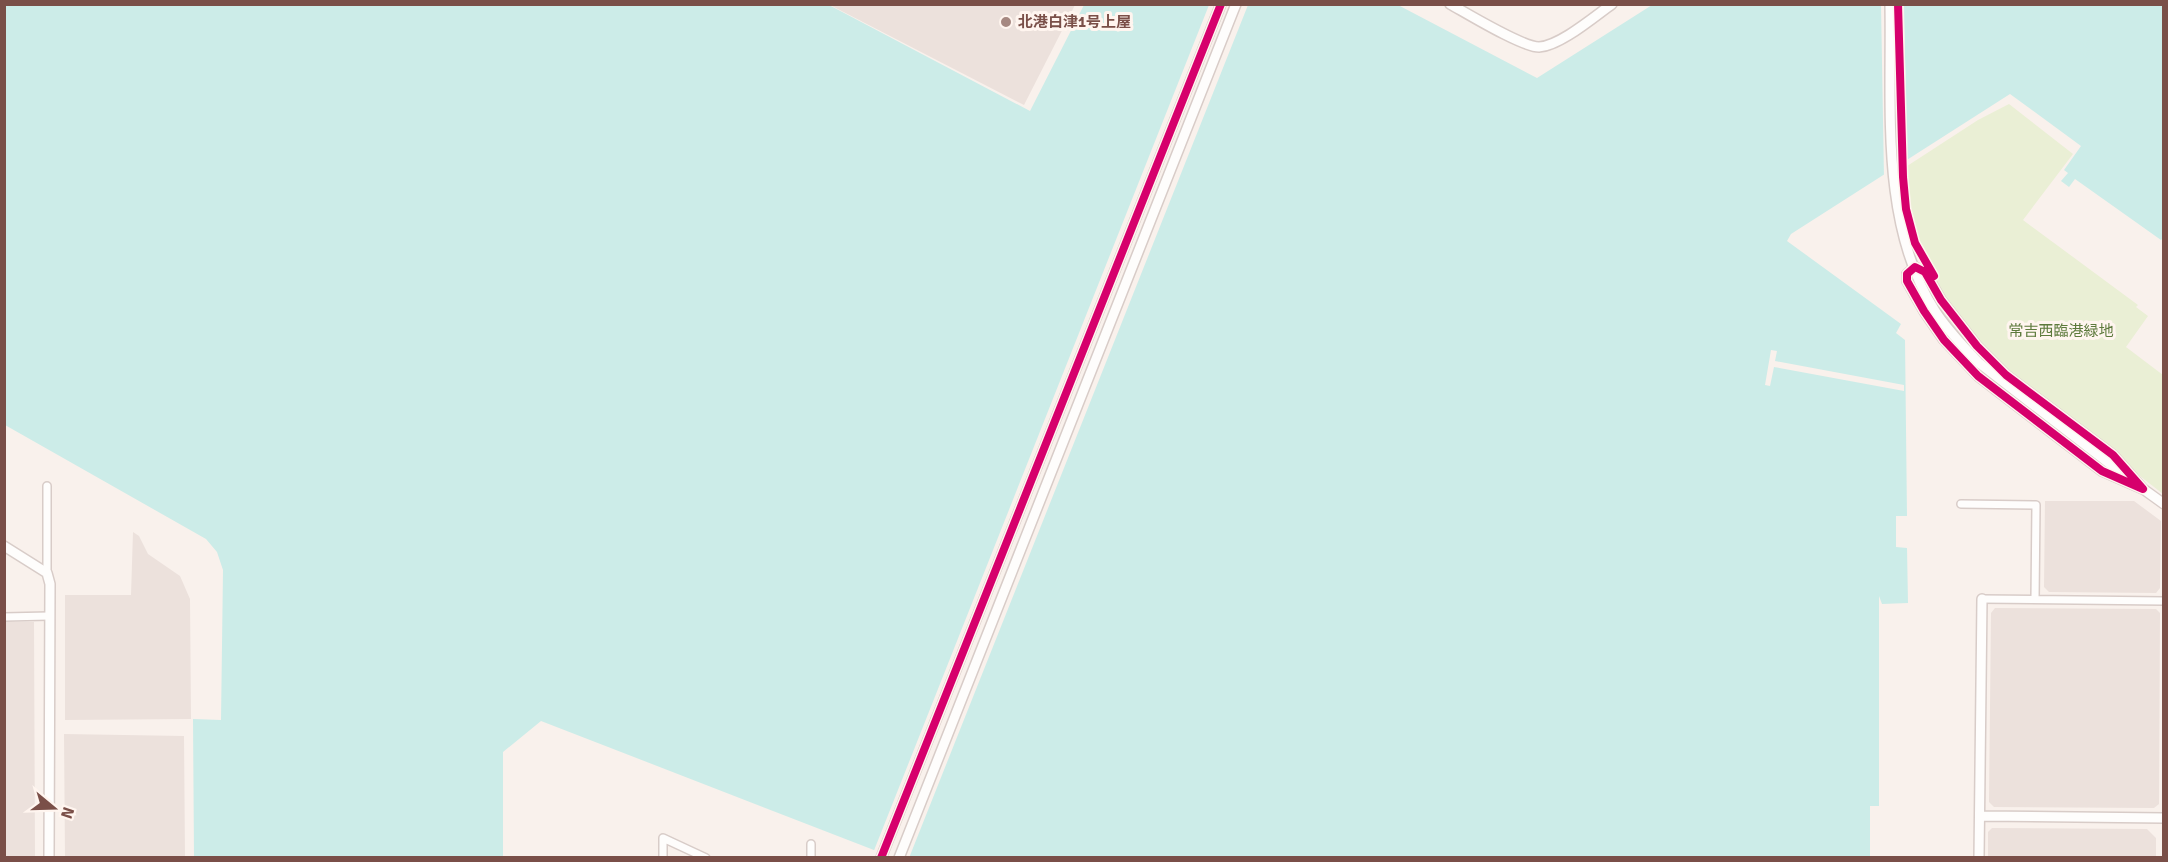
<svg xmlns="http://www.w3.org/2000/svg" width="2168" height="862" font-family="Signika,'Noto Sans JP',sans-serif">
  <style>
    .industrial { fill: #ece1dc }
    .green { fill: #eaefd5 }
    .water { fill: #ccece8 }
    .pier { fill: #f9f1ec }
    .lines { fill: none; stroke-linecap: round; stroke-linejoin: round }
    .minor-casing { stroke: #d8ccc8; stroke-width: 10 }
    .tertiary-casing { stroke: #d8ccc8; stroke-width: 12 }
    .minor { stroke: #fefdfc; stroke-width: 7 }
    .tertiary { stroke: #fefdfc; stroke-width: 9 }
    .tertiary-bridge-casing { stroke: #d8ccc8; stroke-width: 12; stroke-linecap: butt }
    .tertiary-bridge { stroke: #fefdfc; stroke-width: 9 }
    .cycleway-casing { stroke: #fff5ef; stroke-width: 11 }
    .cycleway { stroke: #d6006c; stroke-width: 8 }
    .poi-dot { fill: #a68881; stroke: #fff5ef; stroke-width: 2 }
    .labels { text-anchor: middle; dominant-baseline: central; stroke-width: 6; stroke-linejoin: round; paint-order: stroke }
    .poi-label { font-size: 15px; font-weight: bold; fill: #7a4f48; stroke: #fff5ef; text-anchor: start }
    .park-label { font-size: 15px; fill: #5d7a3c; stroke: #fff5ef }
  </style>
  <rect width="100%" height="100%" fill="#f9f1ec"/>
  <path class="industrial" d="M830,5H1075L1024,105Z
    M2045,501H2134L2161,521L2160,588L2156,593L2049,592L2044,587Z
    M133,532L139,536L148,554L180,576L190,599L191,719L65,720V595H131Z
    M1995,608L2156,609L2160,613L2159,804L2154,808L1994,807L1989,802L1991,613Z
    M5,622H34L35,857H5Z
    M64,734L184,736L185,857H65Z
    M1992,828L2147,829L2156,838V857H1988V832Z"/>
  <path class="green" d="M2009,104L2073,154L2023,220L2138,305L2136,307L2148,316L2126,347L2163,375V494L2009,374L1969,334L1912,246L1904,210L1901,170L1978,120Z"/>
  <path class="water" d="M5,5H829L1030,111L1084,5H1398L1537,78L1652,5H2163L2164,237L2161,240L2075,179L2069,187L2061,181L2068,173L2064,170L2081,146L2010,94L1791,234L1787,241L1901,324L1896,333L1905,340L1907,516H1896V547L1907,548L1908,603L1882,604L1879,596V806H1870V857H892L541,721L503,752V857H194L193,719L221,720L223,570L217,552L206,539L5,425Z"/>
  <path class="pier" d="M1209,5H1248L909,858H884L873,853Z
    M1881,5H1904L1907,164L1884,178Z
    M1771,350L1777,351L1775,361L1904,385V391L1774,367L1770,386L1765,385Z"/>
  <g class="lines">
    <defs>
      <path id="minor" d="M1961,504L2036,505L2035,599
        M47,573V486
        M1982,599L2164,601
        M4,617L49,616
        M663,858V838L706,858
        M811,858V844"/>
      <path id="tertiary" d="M1450,4C1468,14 1522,47 1539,47C1560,46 1595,16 1612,4
        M1915,267L1925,272L1941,300L1977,346L2006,375L2113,455L2143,489L2102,471L1978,376L1944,340L1924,311L1907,281V274Z
        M1979,363L2128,478
        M2139,486L2164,504
        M4,546L47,573L50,584L49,858
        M1980,816L2164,818
        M881,858L1221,4
        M899,858L1236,4
        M1979,858L1982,599"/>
    </defs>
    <use href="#minor" class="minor-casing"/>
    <use href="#tertiary" class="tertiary-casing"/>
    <use href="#minor" class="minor"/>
    <use href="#tertiary" class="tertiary"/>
    <defs>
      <path id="tertiary-bridge" d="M1890,4C1892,104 1879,223 1935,311C1947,330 1964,347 1979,363"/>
    </defs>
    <use href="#tertiary-bridge" class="tertiary-bridge-casing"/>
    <use href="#tertiary-bridge" class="tertiary-bridge"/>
    <defs>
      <path id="cycleway" d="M1898,4L1903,177L1906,209L1915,243L1934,276
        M1915,267L1925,272L1941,300L1977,346L2006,375L2113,455L2143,489L2102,471L1978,376L1944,340L1924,311L1907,281V274Z
        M881,858L1221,4"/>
    </defs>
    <use href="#cycleway" class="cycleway-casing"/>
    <use href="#cycleway" class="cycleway"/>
  </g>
  <circle class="poi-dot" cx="1006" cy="22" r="6"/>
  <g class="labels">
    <g class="poi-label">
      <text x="1018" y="22">北港白津1号上屋</text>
    </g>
    <g class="park-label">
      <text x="2061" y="331">常吉西臨港緑地</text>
    </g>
  </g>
  <rect width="2168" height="862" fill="none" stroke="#7a4f48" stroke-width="12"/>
  <g transform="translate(54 808) rotate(109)" stroke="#fff5ef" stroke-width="4.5" paint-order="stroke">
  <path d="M0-4.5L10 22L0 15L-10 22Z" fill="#7a4f48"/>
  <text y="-9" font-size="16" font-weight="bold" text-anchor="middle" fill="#7a4f48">N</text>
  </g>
</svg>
